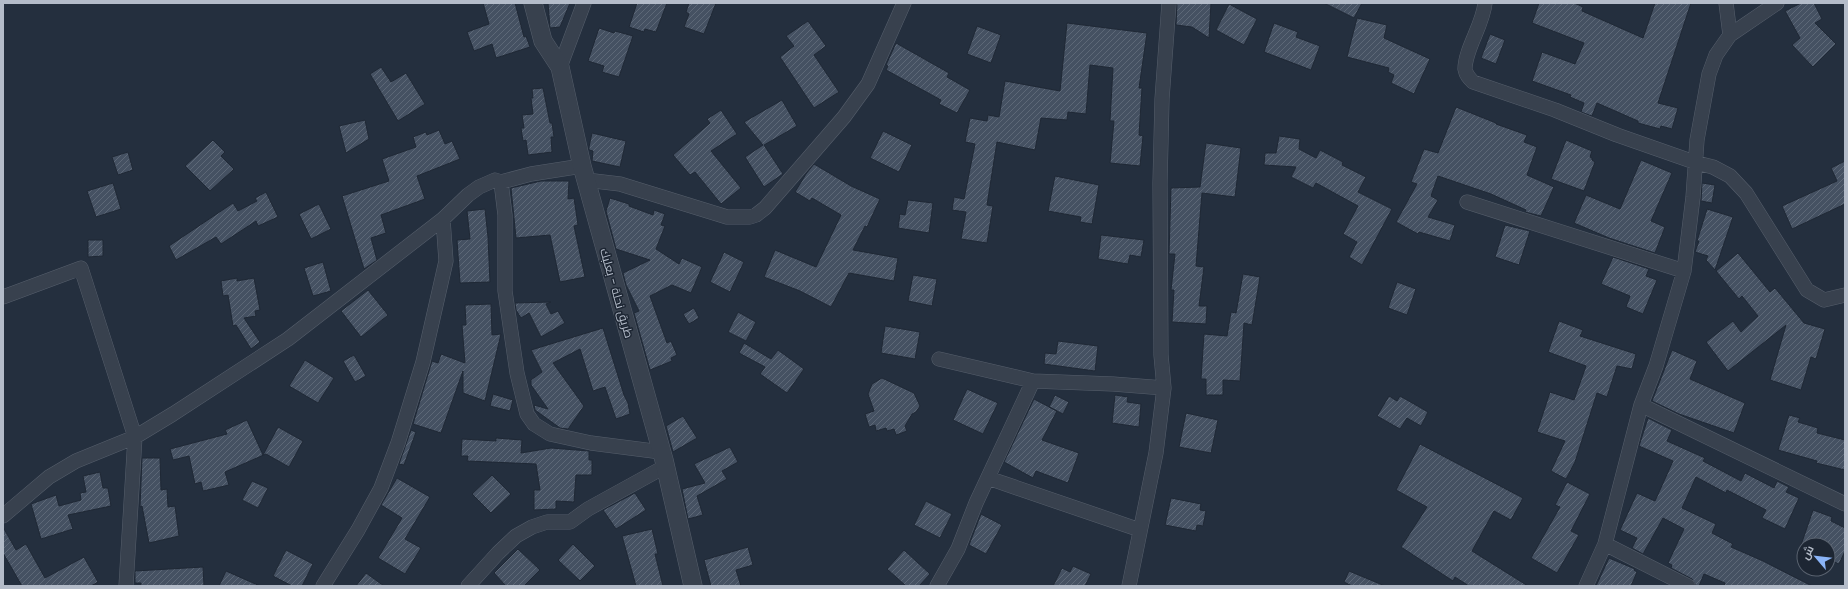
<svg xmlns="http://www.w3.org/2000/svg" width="1848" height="589" font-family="Poppins,Cairo,sans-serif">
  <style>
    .building { fill: url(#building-hatch); stroke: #1f2835 }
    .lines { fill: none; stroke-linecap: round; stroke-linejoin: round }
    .minor-casing { stroke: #565f6c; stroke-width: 15 }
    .tertiary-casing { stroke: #565f6c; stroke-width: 19 }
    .minor { stroke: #38414e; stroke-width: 14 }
    .tertiary { stroke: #38414e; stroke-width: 18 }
    .labels { text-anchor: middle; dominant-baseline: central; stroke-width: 3; stroke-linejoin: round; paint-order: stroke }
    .street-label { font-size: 12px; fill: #b4bcc9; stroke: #1d2633 }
  </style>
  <defs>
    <pattern id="building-hatch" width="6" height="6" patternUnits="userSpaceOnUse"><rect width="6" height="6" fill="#455162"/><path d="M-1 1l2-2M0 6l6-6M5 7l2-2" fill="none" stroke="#5d6877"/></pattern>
  </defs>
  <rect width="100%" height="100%" fill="#242f3e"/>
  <path class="building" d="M483,3H515L524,37L526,36L530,47L496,58L492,44L474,51L467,32L489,24Z
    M548,3H570L560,27L550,28Z
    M637,3H667L656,32L645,29L644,32L629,27Z
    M689,3H716L704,34L684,27L689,14L686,12Z
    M1177,3H1211L1209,38L1192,27L1176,25Z
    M1324,3H1362L1354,18Z
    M1539,3H1574L1583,7L1582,11L1643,38L1655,3H1691L1658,103L1678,108L1672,129L1661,126L1660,129L1638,123V121L1597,103L1592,116L1581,112L1584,103L1570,97L1571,95L1532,81L1542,52L1575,64L1584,43L1532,23Z
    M1801,3H1814L1822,19L1815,23L1836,44L1813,67L1792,45L1800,38L1785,11Z
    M1229,4L1257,19L1244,45L1216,30Z
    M1357,18L1387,25L1384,38L1430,59L1414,94L1391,83L1394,75L1388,72L1389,68L1347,57Z
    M808,21L826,46L814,55L839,92L814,108L780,57L794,46L786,36Z
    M1067,23L1147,33L1139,88H1142L1139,135L1143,136L1140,166L1110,163L1114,121H1110L1113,68L1090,65L1086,114L1068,112L1067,120L1041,118L1035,150L997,142L987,205L993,206L987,243L961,239L966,212L952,210L954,197L964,199L975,144L965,142L970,118L987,121L988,115L999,117L1005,81L1060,91Z
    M1274,23L1298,32L1296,37L1320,46L1311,70L1264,52Z
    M977,26L1001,35L991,63L967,54Z
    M599,28L614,33L615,31L633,36L619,77L602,72L604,66L588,61Z
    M1490,34L1505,40L1496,64L1481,58Z
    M896,43L949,73L947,77L970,90L957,113L939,104L941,100L886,70L888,66L886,65Z
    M381,67L391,82L406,73L425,104L398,121L370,74Z
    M543,88L550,123H552L554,137H551L552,152L528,155L526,140L523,141L521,128H524L522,115L533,114L531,98H533L532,89Z
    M782,100L797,126L764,145L783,174L764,187L745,157L763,145L744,122Z
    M1456,107L1496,123V124L1527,135L1524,142L1537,147L1527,175L1554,187L1541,216L1525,212L1526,210L1491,194L1438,176L1431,196L1438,200L1428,217L1455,225L1450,241L1419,232L1418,234L1396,222L1417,184L1411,182L1424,149L1438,153Z
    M721,110L737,134L711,151L741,188L721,204L695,172L690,175L673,155L710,123L707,119Z
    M365,120L369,139L346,153L339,126Z
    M439,130L445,144L452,141L460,159L417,176L425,199L381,215L386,233L371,238L377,260L364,269L342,196L389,181L382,159L416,147L413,137L426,132L427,135Z
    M883,131L912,145L899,172L870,158Z
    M592,133L626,141L620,167L592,161L593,151L589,150V147Z
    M1279,136L1300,139L1299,149L1316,158L1320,150L1343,162L1342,165L1366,177L1358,192L1392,209L1362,265L1349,257L1357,242L1343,234L1358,206L1316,183L1313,188L1291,177L1296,167L1264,165L1265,153H1276Z
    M213,140L225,152L221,156L234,169L210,191L185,166Z
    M1566,140L1592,151L1590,157L1592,158V160L1595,162L1584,191L1551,179Z
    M1206,143L1241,148L1235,197L1202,193L1196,266L1204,267L1199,306H1207L1206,324L1172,322L1174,290H1171L1175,254H1169L1171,188L1200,187Z
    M128,152L133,170L118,175L112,157Z
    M1641,160L1672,173L1651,221L1665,227L1655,253L1609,238L1574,223L1586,195L1620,209Z
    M1845,161V204L1792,229L1782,206L1837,181L1831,168Z
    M814,164L851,186L880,199L867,227L865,226L853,250L898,258L894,281L849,273L831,307L800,291L764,277L775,250L816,267L841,215L812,198L810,201L795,192L806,174Z
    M1055,176L1099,185L1092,224L1080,222L1081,217L1048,211Z
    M541,181H569L568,199L574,198L578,225L574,226L585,277L560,282L550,235L516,238L511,188Z
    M113,183L121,209L96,217L87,191Z
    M1702,183L1715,185L1712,203L1701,201Z
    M266,192L278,217L258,226L256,221L221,244L216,237L176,260L169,246L233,203L238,211L257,201L255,198Z
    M610,198L629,204V206L653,215L654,210L665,214L661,225L665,226L656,249L679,264L682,258L702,267L691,293L672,285L650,296L667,343L671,341L677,355L671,358L672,361L650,370L634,313L639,311L626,285L623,273L650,260L616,249L606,211Z
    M908,200L933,203L929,233L898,228L900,214L905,215Z
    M319,204L331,229L311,239L299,214Z
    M485,209L488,237L490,282L460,283L457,240L470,239L467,211Z
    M1707,209L1733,217L1715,270L1706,260L1708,256L1695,252L1699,241H1697Z
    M1505,225L1530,231L1519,265L1495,257Z
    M1101,235L1144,240L1141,257L1130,255L1128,264L1098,259Z
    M88,240H103V256L88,257Z
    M724,252L744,262L730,292L710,282Z
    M1738,253L1770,292L1775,288L1804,323L1825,329L1816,359L1811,357L1801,390L1770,380L1786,325L1728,371L1706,342L1733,321L1741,332L1758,316L1742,296L1739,299L1716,271Z
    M1613,257L1649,269L1646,276L1657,280L1643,314L1626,307L1630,296L1601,284Z
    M323,262L331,291L313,296L304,268Z
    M1243,274L1260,277L1252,325L1244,323L1240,381L1223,380V395H1206V379H1201L1204,334L1227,336L1231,312L1236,313Z
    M913,275L937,279L932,306L908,301Z
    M237,278V281L254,278L260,310L255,311L256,316L244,318L260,342L251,349L236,325L233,326L228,295L223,296L221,281Z
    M1397,282L1416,289L1407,315L1388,308Z
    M368,290L388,315L361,337L341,311Z
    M551,302L546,304L551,314L558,311L565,323L541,337L529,313L521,318L516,310L515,303Z
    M491,304L492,335L501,334L485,401L463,393V371L441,433L413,424L432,361L438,363L441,354L465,363L462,325H466L465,305Z
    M694,308L699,318L689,324L683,314Z
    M738,312L756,322L746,341L728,332Z
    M1559,321L1583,330L1580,336L1636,354L1632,369L1617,366L1607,397L1597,393L1575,462L1566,479L1551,471L1565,441L1537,432L1550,392L1574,400L1586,366L1548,352Z
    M885,326L920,332L915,359L881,353Z
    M603,328L624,395L628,403L630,414L616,419L605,387L593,391L580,349L553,363L584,406L568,429L560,428L535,410L534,405L548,409L531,385V380L542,372L531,350Z
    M1058,341L1098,346L1095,371L1044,364L1045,353L1056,354Z
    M744,343L771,359L778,350L804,369L787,393L760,374L765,367L739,353Z
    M1672,350L1697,361L1690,379L1745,403L1734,433L1679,414L1652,401Z
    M354,355L366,376L355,382L343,361Z
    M305,360L334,378L318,403L289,386Z
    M882,378L914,393L920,406L916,412L912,414L905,426L907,431L896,435L894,429L887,431L886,428L876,431L875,425L869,427L865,414L874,411L868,394L872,384Z
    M967,389L998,403L983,434L953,420Z
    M493,394L513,400L510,411L490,406Z
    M1055,395L1069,402L1063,414L1049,407Z
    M1115,395L1128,397L1127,402L1141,404L1139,427L1112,423Z
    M1389,396L1397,401L1400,396L1428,412L1421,426L1407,418L1400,429L1377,416Z
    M1034,399L1057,411L1042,440L1079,453L1068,483L1036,471L1033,478L1004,462Z
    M1186,413L1218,420L1211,453L1179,447Z
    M1789,415L1800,418L1798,422L1818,428L1817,433L1845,440V470L1816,463L1817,461L1778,450Z
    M683,416L697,438L673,452L666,426Z
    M1648,418L1672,430L1667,441L1705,458L1703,461L1741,481L1745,473L1774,488L1777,481L1789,487L1786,492L1799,498L1785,529L1762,518L1766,510L1727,490L1726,493L1696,477L1682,508L1716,524L1712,533L1733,544L1731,547L1763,561L1812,586H1724L1725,583L1704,574L1699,586H1696L1692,579L1671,568L1672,565L1668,563L1684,529L1663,518L1643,554L1632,548L1637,538L1620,530L1637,493L1655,501L1673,461L1639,446Z
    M247,420L263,455L278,427L303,441L289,467L266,454L225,472L229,485L203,491L201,482L195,484L189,456L173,460L170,449L227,434L225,430Z
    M411,430L416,432L404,465L399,464Z
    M496,438L522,440L521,453L551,448L589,451V460H592V475H576L574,502L556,501V509L534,510V490H540L536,464L467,461L468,456H461L462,439L496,441Z
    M1420,444L1523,498L1511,520L1494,511L1472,551L1528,586H1469L1455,577L1453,581L1401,547L1427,507L1396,490Z
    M730,447L738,462L722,471L727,479L697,496L703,515L688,519L682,489L705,483L694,464Z
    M142,458H160L161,490L167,489L168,507L175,506L179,536L149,543L142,506L140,507Z
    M100,472L103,488H108L111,506L68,515L73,529L41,539L31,504L56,495L59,506L81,500L80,493L86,492L83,476Z
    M492,475L511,494L491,513L472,494Z
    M397,478L430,497L405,539L421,548L405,574L378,558L402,518L381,505Z
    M252,481L268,488L258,508L242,500Z
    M1567,482L1590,494L1571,531L1579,535L1557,573L1531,558L1560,507L1555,505Z
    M635,493L646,510L616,529L603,510Z
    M1171,498L1201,504L1200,510L1206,511L1203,526L1197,525L1196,531L1165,525Z
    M926,501L952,514L940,538L914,525Z
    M1813,510L1832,517L1831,521L1845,528V551L1839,564L1828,559V545H1801Z
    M981,514L1002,525L986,554L969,545Z
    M3,527L16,550L26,544L45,578L84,557L98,582L91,586H22L3,553Z
    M652,529L658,554H655L663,586H636L622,536Z
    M573,544L595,566L580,581L558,560Z
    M748,547L753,565L736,570L741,586H711L704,560Z
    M518,549L540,570L524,586H506L494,573Z
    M286,550L313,564L302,586H292L273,576Z
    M904,550L930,574L919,586H906L887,569Z
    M1609,558L1635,569L1634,570L1637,572L1631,586H1596Z
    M1073,566L1091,574L1085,586H1053L1062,568L1070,572Z
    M203,567L204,586H141V583H135V571Z
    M226,571L260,586H219Z
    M1349,571L1385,586H1352L1344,582Z
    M366,573L384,586H356Z"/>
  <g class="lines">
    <defs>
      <path id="minor" d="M1485,3C1483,25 1465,49 1465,69C1466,75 1469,78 1473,82L1555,110L1617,135L1697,163L1713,167L1730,176L1746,193L1807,290L1824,300L1845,295
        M1726,3L1730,35
        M560,67L584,3
        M586,180L620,184L727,217H750L756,215L765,208L844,117L868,84L904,3
        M501,182L505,215V291L517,373L527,414L534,424L550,434L591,443L661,452
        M1467,202L1684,271
        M3,297L81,268L135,437L126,586
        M939,359L1033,381L1113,384L1164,388
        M1641,405L1845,504
        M988,478L1140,530
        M3,516L49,477L76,461L135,437L173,414L288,339L443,219L468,195L479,187L495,180L501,182L531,174L582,166
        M1605,544L1688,586
        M323,586L358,530L381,488L398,443L423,362L446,261L443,219
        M468,586L498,553L516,536L532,527L547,522H570L588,509L666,466
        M937,586L958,549L976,503L1033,381
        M1129,586L1156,453L1164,388L1161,355L1160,183L1162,99L1169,3
        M1586,586L1605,544L1641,405L1656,366L1684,271L1693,197L1697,140L1709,74L1716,55L1730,35L1777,3"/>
      <path id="tertiary" d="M533,3L543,41L560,67L582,166L664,460L693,586"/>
    </defs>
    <use href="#minor" class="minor-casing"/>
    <use href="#tertiary" class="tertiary-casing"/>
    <use href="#minor" class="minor"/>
    <use href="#tertiary" class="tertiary"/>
  </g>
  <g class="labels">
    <g class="street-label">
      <text transform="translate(617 293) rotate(74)">طريق نحلة - بعلبك</text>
    </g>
  </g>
  <rect width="1848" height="589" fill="none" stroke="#b4bcc9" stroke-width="8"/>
  <g transform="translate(1816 557) rotate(298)"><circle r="19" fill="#1d2633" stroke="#59626f"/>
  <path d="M0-3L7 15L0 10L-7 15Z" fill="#8ab4f8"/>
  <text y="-6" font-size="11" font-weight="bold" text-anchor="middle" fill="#b4bcc9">ش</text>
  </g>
</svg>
